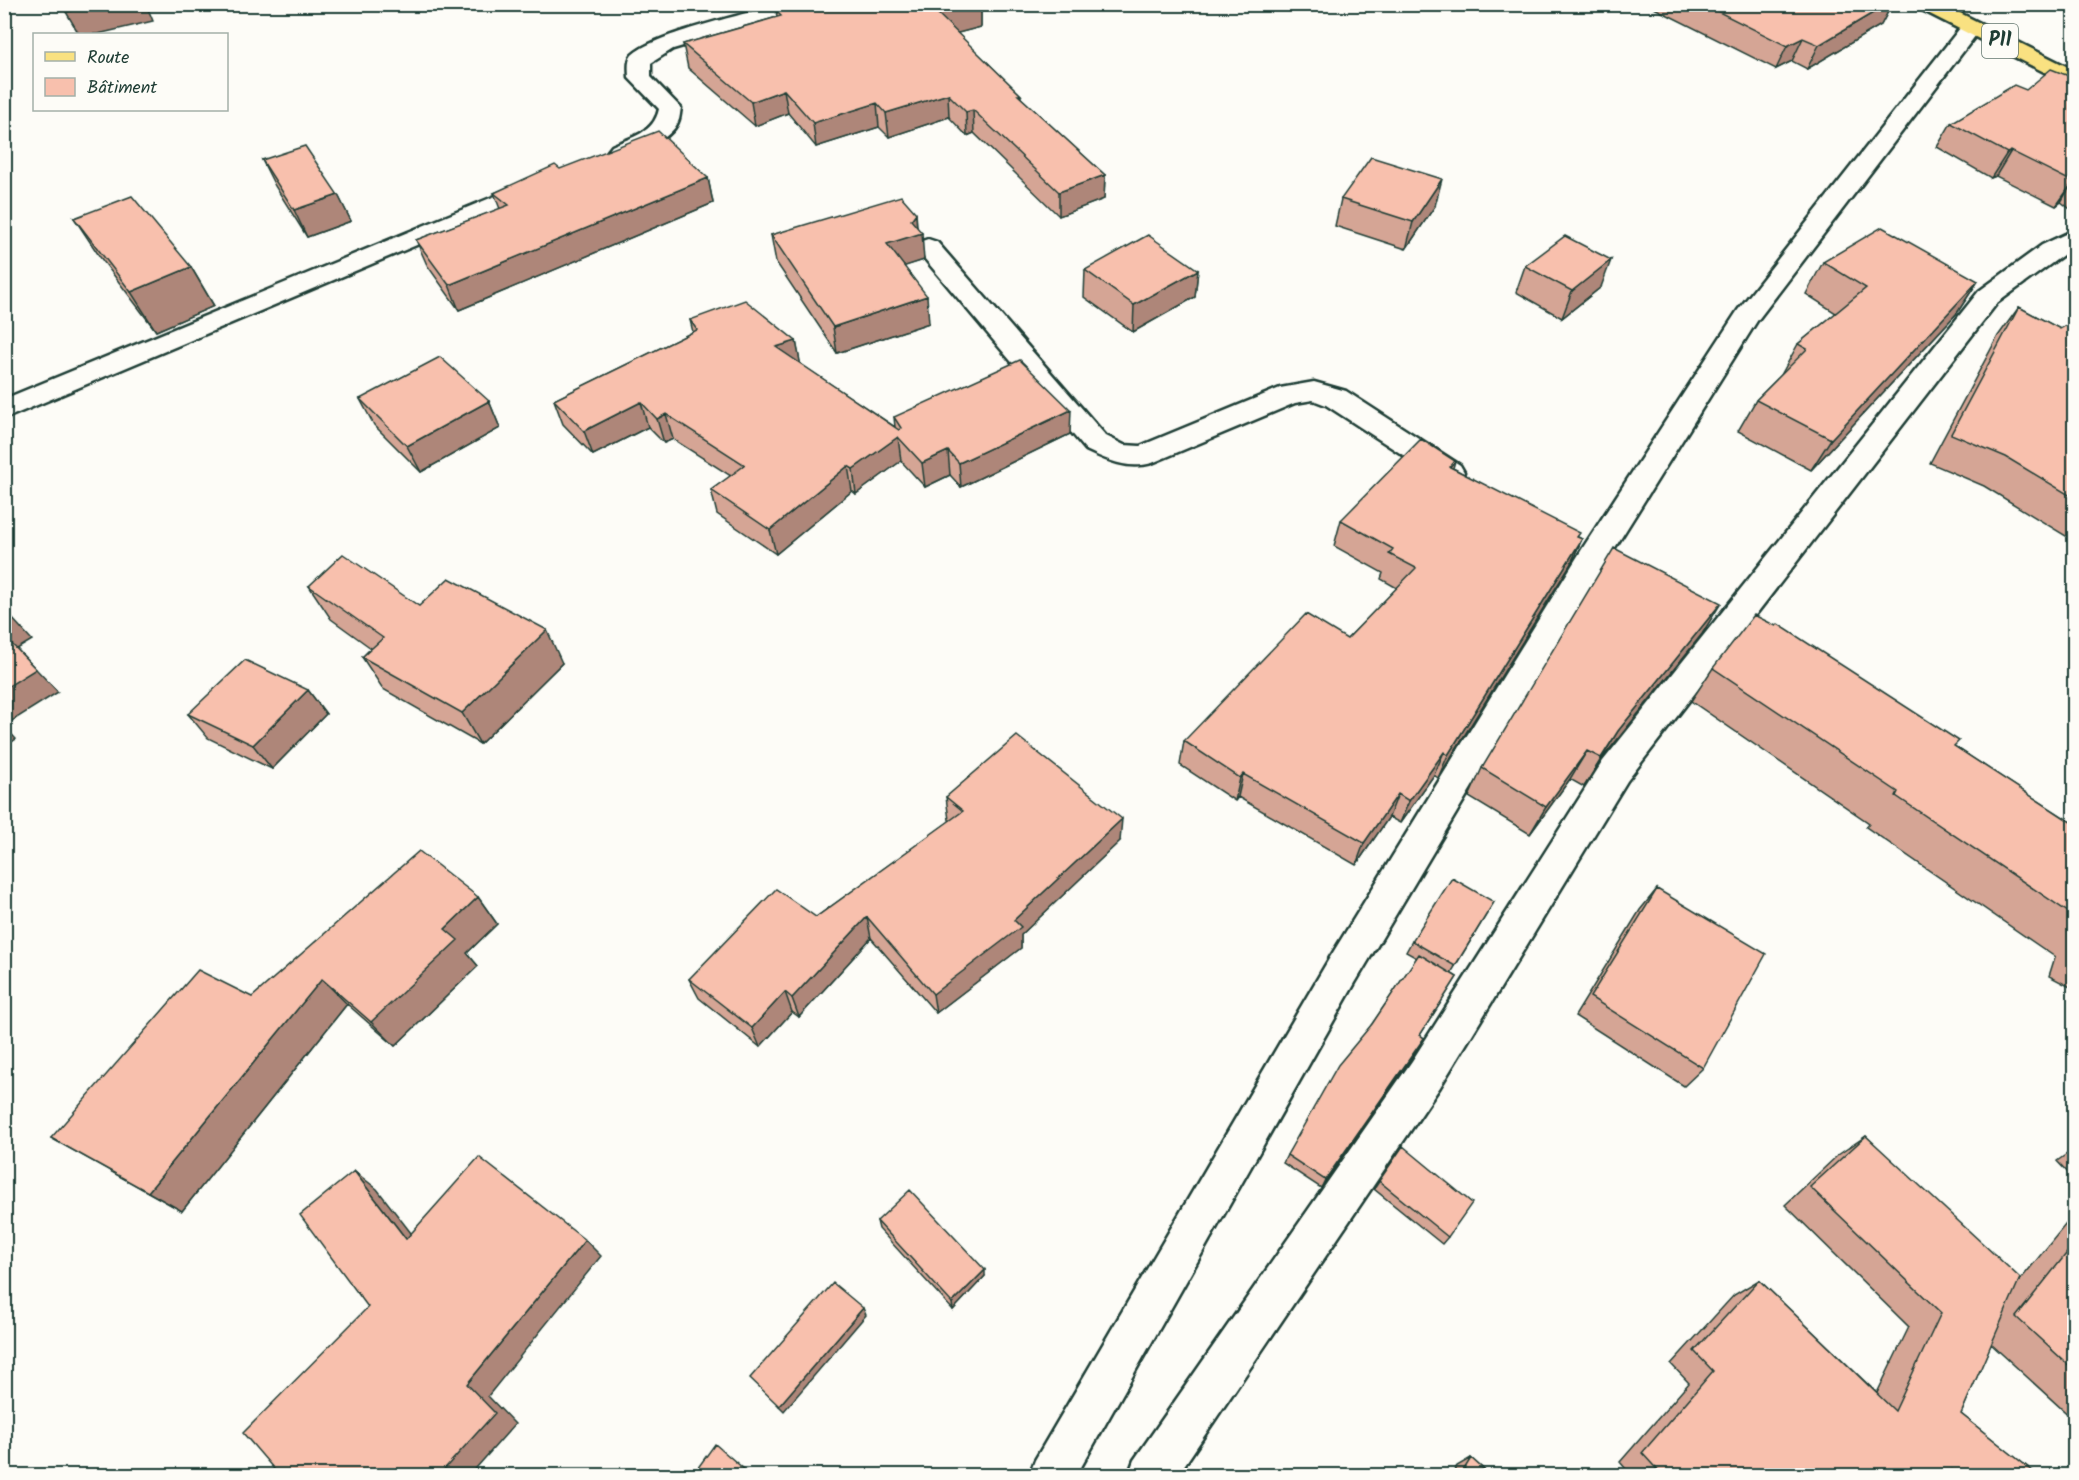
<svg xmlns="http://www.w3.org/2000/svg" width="2079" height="1480" font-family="Kalam,sans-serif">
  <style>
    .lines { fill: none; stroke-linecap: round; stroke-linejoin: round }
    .street-casing { stroke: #1f3d34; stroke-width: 5 }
    .primary-casing { stroke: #1f3d34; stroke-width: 5 }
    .street { fill: #fdfcf7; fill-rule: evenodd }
    .primary { fill: #f9e181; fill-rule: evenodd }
    .wall { fill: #d5a595; stroke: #1f3d34; stroke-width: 1.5 }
    .shaded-wall { fill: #ae8679; stroke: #1f3d34; stroke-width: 1.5 }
    .building { fill: #f8c0ad; stroke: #1f3d34; stroke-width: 1.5 }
    .labels { text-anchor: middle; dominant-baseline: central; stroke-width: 6; stroke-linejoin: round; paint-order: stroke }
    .shield { fill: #fdfcf7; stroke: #62766e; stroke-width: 1.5 }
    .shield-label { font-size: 20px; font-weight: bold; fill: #1f3d34 }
  </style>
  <rect width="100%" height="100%" fill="#fdfcf7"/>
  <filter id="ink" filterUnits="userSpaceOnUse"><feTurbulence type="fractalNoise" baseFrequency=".0167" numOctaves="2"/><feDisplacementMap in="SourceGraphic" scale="12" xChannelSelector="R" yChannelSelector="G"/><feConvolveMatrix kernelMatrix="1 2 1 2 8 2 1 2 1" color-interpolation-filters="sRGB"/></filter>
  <g filter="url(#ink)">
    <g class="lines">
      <defs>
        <path id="street" d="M779,4H813L810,8L673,49L651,63V77L681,108C680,112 680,118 678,122C671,140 629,160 612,156L608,151L612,146C632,137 654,133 659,109L629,78C629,71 627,61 632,55C656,33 744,15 779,4Z
          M1971,21L1978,23L1982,27L1757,321L1606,562L1355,983L1076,1476H1029L1035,1460L1329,959L1584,546L1738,310L1964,23Z
          M539,178L547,180L551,185L547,190L4,419V399Z
          M2074,230V247L1997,303L1627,781L1440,1087L1177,1476H1128L1134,1460L1412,1061L1603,761L1979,291L2042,245Z
          M928,239L937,242L1106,436L1124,445L1140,446L1280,388L1314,382L1346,391L1460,465L1464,472L1460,479L1450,482L1440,479L1326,405L1313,400L1295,403L1152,463C1128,470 1107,460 1086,450L919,252L916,247L919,242Z"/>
        <path id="primary" d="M1915,4H1942L2074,70V84L2066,83L1918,8Z"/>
      </defs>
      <use href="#street" class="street-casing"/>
      <use href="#primary" class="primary-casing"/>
      <use href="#street" class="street"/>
      <use href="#primary" class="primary"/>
    </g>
    <path class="wall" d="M800,4H981V27L957,33L1021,95V98L1105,175L1104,199L1059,216L974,133L967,136L949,117L889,137L879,127L816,147L788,113L755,126L688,68L683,44L777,17L776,11Z
      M1646,4H1892L1881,25L1807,69L1792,61L1776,69Z
      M2074,78V212L2061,202L2056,206L1996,176L1991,178L1937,147L1951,123L2026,90Z
      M262,160L338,195L351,221L307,237L275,186Z
      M560,169L708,178L713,203L459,310L427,265L416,240L500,209L494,193Z
      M1341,199L1435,206L1406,249L1335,226Z
      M916,213L917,227L924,260L904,266L929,323L837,353L776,262L771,235Z
      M74,218L191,267L214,306L156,331L100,257Z
      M1823,262L1978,281L1957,313L1811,470L1738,431L1756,400L1781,375L1798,344L1836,313L1806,294Z
      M1525,266L1601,287L1562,318L1516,292Z
      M1085,270H1198L1195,297L1133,332L1084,297Z
      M2019,307L2060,329L2074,321V541L1984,486L1930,463L1998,336Z
      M690,320L796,341L800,364L895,427L894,417L1070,434L961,487L950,475L925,487L901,461L856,494L852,491L776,554L717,514L711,490L731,476L673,439L664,443L648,427L593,455L563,424L554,400L693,332Z
      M360,399L489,401L500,428L421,472L374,425Z
      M1455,461L1453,468L1582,539L1570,565L1438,778L1434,775L1400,823L1389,817L1356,865L1238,797L1235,801L1180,765L1184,741L1347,639L1397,588L1381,579L1383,573L1334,546L1341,520Z
      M309,586L419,606L562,663L480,744L383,689L362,657L371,648L331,619Z
      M1702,634L1601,760L1584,787L1570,779L1530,834L1469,797L1482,768Z
      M1713,668L1954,746L2074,824V989L2049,976L2055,957L1866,827L1869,823L1691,701Z
      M308,690L326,714L272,769L208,738L188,714Z
      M946,797L1120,841L1021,935V948L936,1013L871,938L799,1017L792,1012L760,1047L699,998L689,979L816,917L950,821L949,820Z
      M1657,889L1703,1068L1684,1086L1575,1016L1640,910Z
      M478,897L497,924L467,953L478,966L395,1046L347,1004L182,1211L51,1138L252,997Z
      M1494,902L1451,973L1457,977L1420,1035L1424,1038L1418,1047L1321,1188L1283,1163L1287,1155L1372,1024L1417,958L1406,952L1412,941Z
      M1866,1136L2017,1284L2074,1214V1420L1991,1344L1961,1414L2039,1476H1632L1620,1462L1689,1383L1671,1364L1734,1295L1759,1280L1877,1393L1909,1327L1785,1205L1838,1155Z
      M1403,1146L1448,1237L1442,1244L1374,1189Z
      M2074,1149V1179L2057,1161Z
      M877,1221L985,1276L953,1310L879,1229Z
      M1471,1458L1491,1476H1451L1457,1466Z"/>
    <path class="shaded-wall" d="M99,4H146L153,21L98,34H79L66,12Z
      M977,4H981V27L939,38L938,14Z
      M1888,4H1892L1881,25L1807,69L1819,45Z
      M1803,38L1792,61L1776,69L1787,46Z
      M784,90L788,113L755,126L751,102Z
      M948,94L949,117L889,137L886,113Z
      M877,103L879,127L816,147L813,123Z
      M973,110L974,133L967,136L966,112Z
      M2011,151L1996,176L1991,178L2007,153Z
      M1105,175L1104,199L1059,216V192Z
      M708,178L713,203L459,310L449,285Z
      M1442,179L1435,206L1406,249L1413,222Z
      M2074,180L2061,202L2056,206L2073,182Z
      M338,195L351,221L307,237L294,210Z
      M916,213L917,234L922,233L924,260L890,271L887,244L911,220Z
      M1611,260L1601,287L1562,318L1572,291Z
      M191,267L214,306L156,331L131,292Z
      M1198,270L1195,297L1133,332L1134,305Z
      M1978,281L1957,313L1811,470L1831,439Z
      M927,296L929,323L837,353L833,327Z
      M796,341L801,366L776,347Z
      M489,401L500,428L421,472L407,446Z
      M641,402L648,427L593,455L584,431Z
      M1071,410L1070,434L961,487L959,463Z
      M666,414L673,439L664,443L657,419Z
      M898,437L901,461L856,494L853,469Z
      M948,451L950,475L925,487L922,463Z
      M848,466L852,491L776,554L770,530Z
      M1582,539L1570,565L1438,778L1448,755Z
      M1721,603L1702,634L1601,760L1584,787L1618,731Z
      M11,617L32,640L17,649L58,692L4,726V621Z
      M547,630L562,663L480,744L462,713Z
      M308,690L326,714L272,769L253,745Z
      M4,726L16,739L4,747Z
      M1587,751L1570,779L1530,834L1546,807Z
      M1444,752L1434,775L1400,823L1409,801Z
      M1243,774L1238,797L1235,801L1240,778Z
      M1398,794L1389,817L1356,865L1364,843Z
      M1122,819L1120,841L1021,935V948L936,1013L933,994L1014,920Z
      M478,897L497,924L467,953L478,966L395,1046L371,1022L445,929Z
      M867,917L871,938L799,1017L792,998Z
      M322,979L347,1004L182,1211L148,1192Z
      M785,992L792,1012L760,1047L752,1028Z
      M1424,1038L1418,1047L1321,1188L1325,1180Z
      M354,1171L377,1189L428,1255L406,1239Z
      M585,1240L601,1256L488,1396L515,1424L469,1476H438L467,1384Z
      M985,1270V1276L953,1310L952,1303Z
      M863,1308L866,1315L784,1411L779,1406Z"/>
    <path class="building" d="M63,4H99L66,12Z
      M800,4H977L938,14L1021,95H1018L1105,175L1059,192L973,110L966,112L948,94L886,113L877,103L813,123L784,90L751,102L683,44L781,16L776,11Z
      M1703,4H1888L1819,45L1803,38L1787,46Z
      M2051,69L2074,78V180L2073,182L2011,151L2007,153L1951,123L2014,85L2026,90Z
      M658,131L708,178L449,285L416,240L509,205L494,193L555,165L560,169Z
      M305,146L338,195L294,210L262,160Z
      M1371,157L1442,179L1413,222L1341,199Z
      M132,196L191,267L131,292L74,218Z
      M901,196L916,213L911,220L922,233L887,244L927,296L833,327L771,235Z
      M1882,227L1978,281L1831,439L1756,400L1807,349L1798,344L1866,288L1823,262Z
      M1148,235L1198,270L1134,305L1085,270Z
      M1565,236L1611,260L1572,291L1525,266Z
      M745,300L796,341L776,347L899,430L901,428L894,417L1020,360L1071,410L959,463L948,451L922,463L898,437L853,469L848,466L770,530L711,490L745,465L666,414L657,419L641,402L584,431L554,400L697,330L690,320Z
      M2019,307L2060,329L2074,321V498L2006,457L1951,434Z
      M440,357L489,401L407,446L360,399Z
      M1421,439L1455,461L1450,467L1580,533L1577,537L1582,539L1448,755L1444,752L1409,801L1398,794L1364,843L1243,774L1240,778L1184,741L1306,614L1347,639L1416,568L1389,554L1393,549L1341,520Z
      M1614,548L1721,603L1618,731L1601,758L1587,751L1546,807L1482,768Z
      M343,554L419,606L449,578L547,630L462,713L362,657L383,638L309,586Z
      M4,611L11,617L4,621Z
      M1754,615L1776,626L1778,624L1959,741L1954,746L2074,824V916L1896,796L1898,792L1713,668Z
      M4,636L36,669L4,689Z
      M245,660L308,690L253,745L188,714Z
      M1017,736L1122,819L1014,920L1021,927L933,994L867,917L792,998L785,992L752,1028L689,979L776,889L816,917L963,811L946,797Z
      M419,851L478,897L445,929L458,940L371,1022L322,979L148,1192L51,1138L198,970L252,997Z
      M1452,878L1494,902L1455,966L1412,941Z
      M1657,889L1766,954L1703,1068L1590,997Z
      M1419,954L1457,977L1420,1035L1424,1038L1325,1180L1287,1155L1338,1065L1372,1024Z
      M1866,1136L2020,1278L1961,1414L2039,1476H1958L1952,1470L1948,1476H1663L1642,1453L1713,1371L1694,1351L1759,1280L1895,1411L1941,1313L1810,1187Z
      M1403,1146L1472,1203L1448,1237L1379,1181Z
      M479,1157L585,1240L467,1384L495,1413L438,1476H280L243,1433L368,1307L300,1215L354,1171L406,1239Z
      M910,1190L985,1270L952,1303L877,1221Z
      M2074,1244V1370L2016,1317Z
      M833,1283L863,1308L779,1406L750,1378Z
      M715,1444L752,1476H692Z
      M1471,1458L1491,1476H1460Z"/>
  </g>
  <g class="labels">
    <rect class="shield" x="1982" y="24" width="36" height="34" rx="4.5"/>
    <g class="shield-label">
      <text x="2000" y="41">P11</text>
    </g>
  </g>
  <rect width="2079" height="1480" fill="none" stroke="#fdfcf7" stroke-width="24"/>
  <rect x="12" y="12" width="2055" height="1456" fill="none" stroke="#1f3d34" stroke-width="2" filter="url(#ink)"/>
  <rect x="33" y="33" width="195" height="78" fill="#fdfcf7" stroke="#a4b0a9" stroke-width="1.5"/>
  <rect x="45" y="52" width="30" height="9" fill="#f9e181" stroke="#a4b0a9" stroke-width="1.5"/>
  <text x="87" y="63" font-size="18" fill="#1f3d34">Route</text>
  <rect x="45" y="78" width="30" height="18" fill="#f8c0ad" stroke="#a4b0a9" stroke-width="1.5"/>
  <text x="87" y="93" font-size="18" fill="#1f3d34">Bâtiment</text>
</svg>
